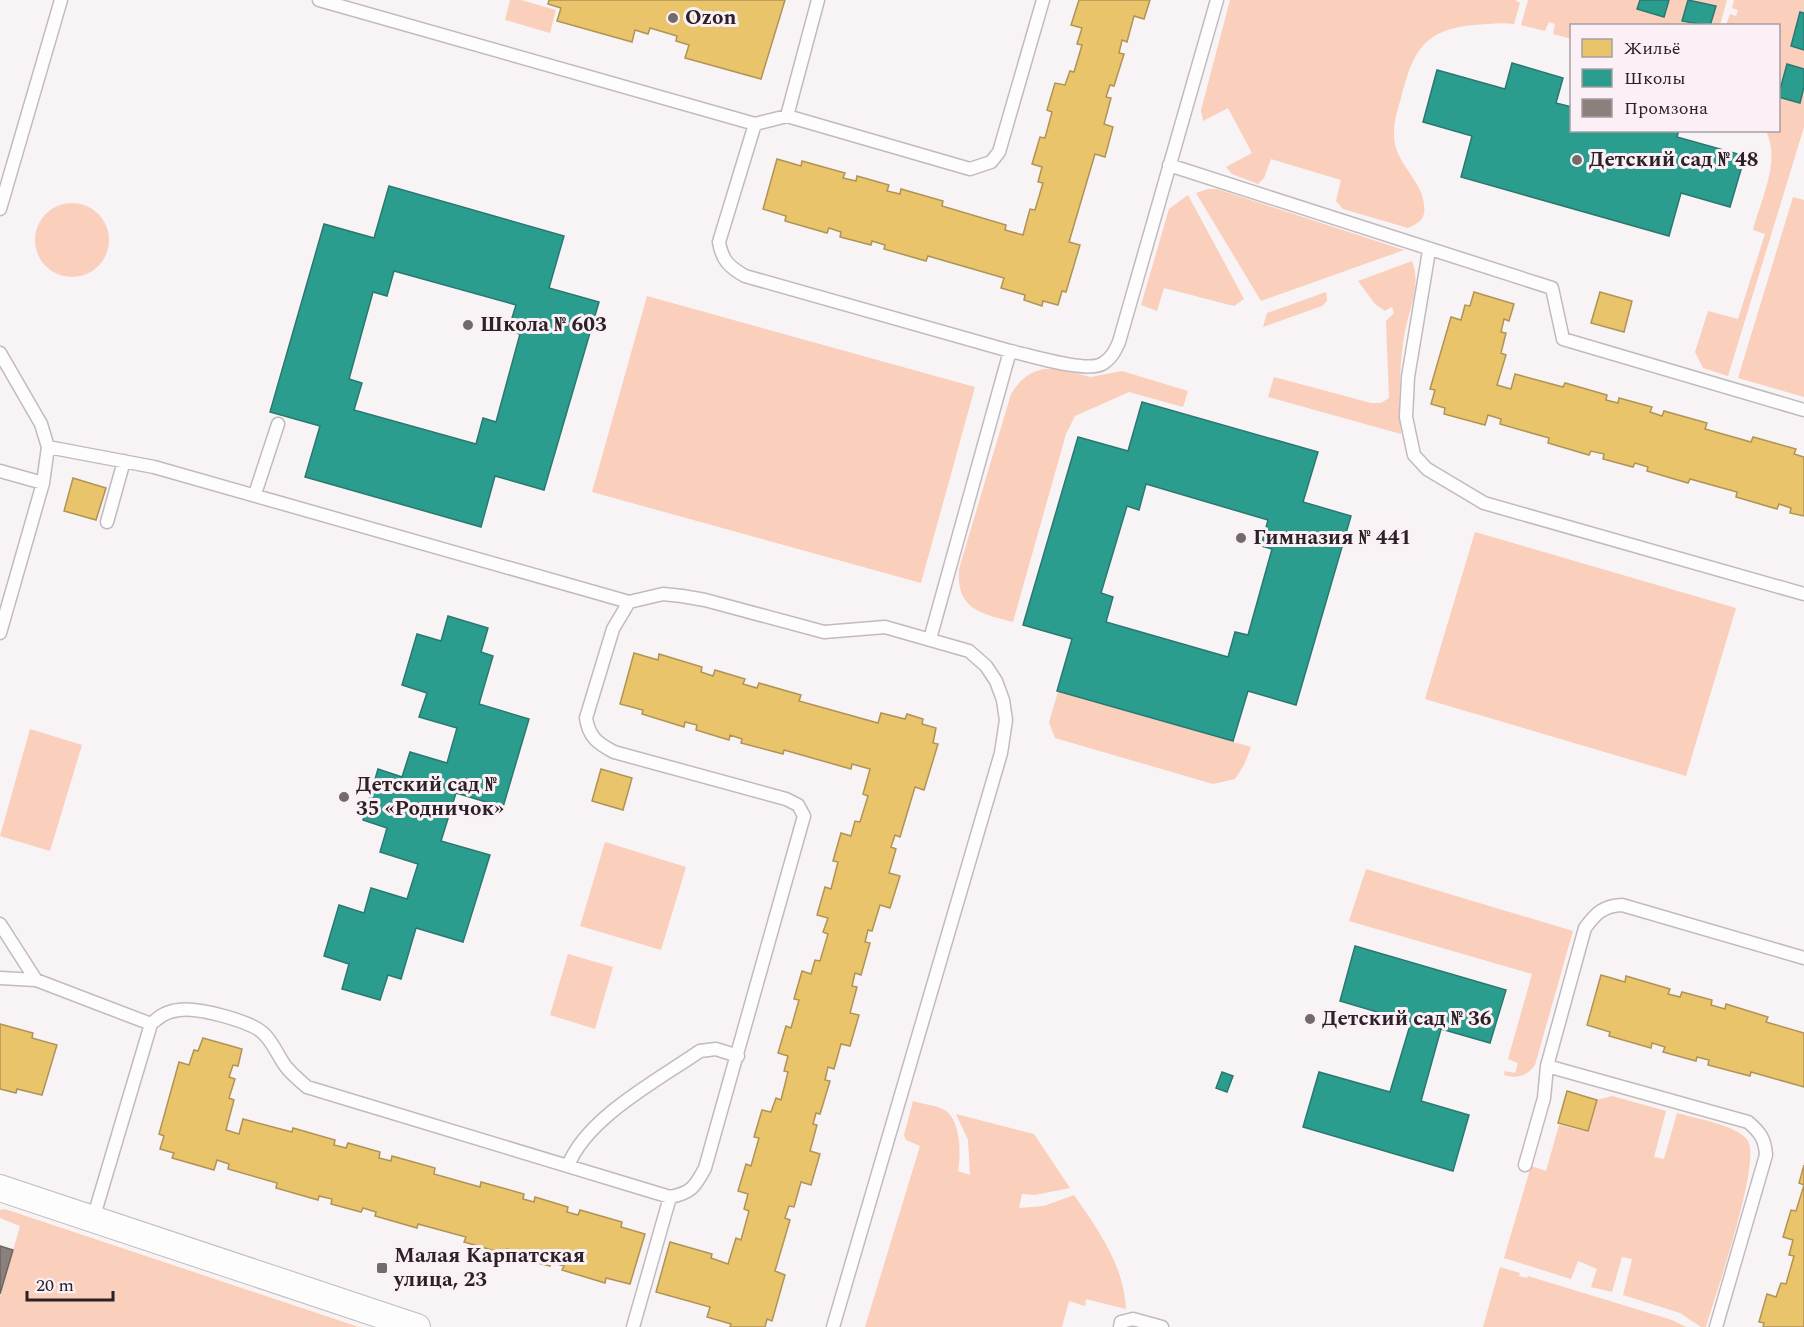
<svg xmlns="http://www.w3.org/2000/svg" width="1804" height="1327" font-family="Spectral,serif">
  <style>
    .green { fill: #facfbb }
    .homes { fill: #e9c46a; stroke: #b09356; stroke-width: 1.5 }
    .schools { fill: #2a9d8f; stroke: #2a7870; stroke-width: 1.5; fill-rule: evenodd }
    .industry { fill: #8a817c; stroke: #6e6462; stroke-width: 1.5 }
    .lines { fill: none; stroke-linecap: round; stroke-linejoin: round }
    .lane-casing { stroke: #c2babd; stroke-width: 15 }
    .street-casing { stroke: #c2babd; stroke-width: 28 }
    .lane { stroke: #fefdfe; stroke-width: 12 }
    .street { stroke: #fefdfe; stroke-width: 26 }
    .poi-dot { fill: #736a6e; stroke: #fbf0f5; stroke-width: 2 }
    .labels { text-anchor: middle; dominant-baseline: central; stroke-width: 6; stroke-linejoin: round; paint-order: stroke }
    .poi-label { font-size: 21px; font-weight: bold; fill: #2b2126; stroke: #fbf0f5; text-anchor: start }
  </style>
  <rect width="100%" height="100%" fill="#f8f3f5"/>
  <path class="green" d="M510,0H521L556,10L550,33L505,20Z
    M1230,0H1515L1520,3L1514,24C1501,22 1487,24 1473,25C1422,30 1413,53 1401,98C1396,114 1391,131 1396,148C1402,168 1422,183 1424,205C1426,218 1420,223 1408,228L1343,209L1336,201L1341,180L1271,159L1264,178L1258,184L1232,174L1226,167L1252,153L1228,108L1203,121L1201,110Z
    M1528,0H1727L1720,25L1572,26L1571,39L1553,34L1555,24L1549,22L1545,31L1521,25Z
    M1734,0H1804V127L1728,376L1703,368L1695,352L1708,311L1738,319L1765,234L1753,230C1761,199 1781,161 1766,131L1778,130V26L1726,25L1730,14L1736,16L1738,10L1732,8Z
    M1208,189H1217L1404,250L1261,301L1196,193Z
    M1188,195L1244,299L1234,306L1164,288L1157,311L1141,305L1169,209Z
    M1793,197L1804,200V397L1738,378Z
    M35 240a37 37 0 1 1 74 0a37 37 0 1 1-74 0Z
    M1412,261C1422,286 1408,311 1404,337C1399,369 1399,401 1401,434L1268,397L1274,377L1371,403H1381L1389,398L1386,321L1394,313L1392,307L1385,311L1375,304L1358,281Z
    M1326,292L1327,301L1322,306L1263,327L1267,313Z
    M647,296L975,387L921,583L592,492Z
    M1044,369H1057L1091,377L1122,371L1188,391L1183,407L1129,392L1075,416L1066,434L1013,622C981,613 956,610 959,569L1011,394C1020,380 1027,373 1044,369Z
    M1475,532L1736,608L1686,776L1425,699Z
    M1058,692L1251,747L1244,765L1235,779L1213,784L1055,738L1049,722Z
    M30,729L82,745L50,851L0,836Z
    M605,842L686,867L661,950L580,926Z
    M1366,869L1573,931L1535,1065C1527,1076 1517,1079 1504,1075L1505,1071L1515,1073L1518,1063L1508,1059L1532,974L1349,921Z
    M568,954L613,967L595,1029L550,1015Z
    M1612,1096L1666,1111L1654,1157L1664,1159L1677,1113C1694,1118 1740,1126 1748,1141C1761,1164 1715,1296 1706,1327H1701L1680,1313L1623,1295L1632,1259L1622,1257L1612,1292L1591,1287L1597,1269L1578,1261L1571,1279L1504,1258L1531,1166L1546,1171L1559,1125L1588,1132L1597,1100Z
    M913,1101C922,1104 937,1105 946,1111C961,1122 961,1155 958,1171L970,1175L968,1140L956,1114L1034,1134L1070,1188L1035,1195L1022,1194L1019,1208L1044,1206L1074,1195C1098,1230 1124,1265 1126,1309L1086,1299L1085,1306L1069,1301L1062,1327H865L920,1146L906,1140L904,1135Z
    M5,1209L359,1327H0V1297L20,1226L0,1218V1210Z
    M1500,1267L1520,1273L1519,1276L1527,1278L1528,1276L1672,1320L1686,1327H1483Z"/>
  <path class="homes" d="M549,0H785L761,79L685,58L689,45L676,41L677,36L650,28L648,34L635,30L632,42L557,21L561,8L548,4Z
    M1079,0H1150L1144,19L1134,16L1127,42L1122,40L1119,53L1124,54L1114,86L1110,85L1106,97L1111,98L1104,124L1113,127L1105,157L1095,154L1069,242L1080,245L1066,292L1062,291L1058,305L1043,301L1042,306L1024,300L1025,295L1001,288L1004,278L928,256L926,261L884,249L885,245L872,241L871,245L840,237L841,232L829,228L827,233L785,221L786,216L763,209L777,159L801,166L802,161L845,173L843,178L856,181L857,176L889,185L887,191L900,194L901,189L943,201L942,206L1006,225L1005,230L1023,235L1030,209L1035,210L1043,183L1038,182L1042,167L1032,164L1040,137L1045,138L1052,112L1047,110L1055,83L1065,85L1070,71L1074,72L1082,45L1077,44L1082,28L1071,25Z
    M1474,292L1514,304L1509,321L1504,319L1501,332L1506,333L1501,353L1506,355L1497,385L1511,389L1515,374L1563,387L1565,383L1607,395L1606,400L1618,403L1619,398L1652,407L1650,412L1662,416L1664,411L1707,423L1705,429L1751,442L1753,437L1796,449L1794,454L1804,457V516L1790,513L1791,508L1779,504L1777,509L1736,497L1737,492L1690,479L1688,483L1647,471L1648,467L1635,463L1633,467L1603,459L1604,454L1591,451L1589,455L1548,443L1549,438L1500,424L1501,419L1488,415L1485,425L1444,414L1445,408L1431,404L1435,390L1430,389L1451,317L1461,320L1465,305L1470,306Z
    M1600,292L1632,301L1624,332L1591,323Z
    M73,478L106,488L96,520L64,511Z
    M634,653L658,660L659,654L702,667L701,672L713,676L715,670L745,679L743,684L757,688L759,683L801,695L799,701L878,723L881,713L905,719L907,714L923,719L922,724L936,728L933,743L938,744L924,790L915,787L900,837L895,835L891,847L896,849L889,873L900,876L890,908L880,905L872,931L868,930L865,942L870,943L861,975L855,973L852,986L857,987L850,1013L859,1015L850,1046L841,1044L834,1069L828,1067L825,1080L830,1081L820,1114L816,1113L813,1124L817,1125L810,1151L820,1154L811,1185L801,1182L794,1207L789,1206L785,1218L790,1220L775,1271L785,1275L772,1321L767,1319L765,1327H730L731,1324L707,1317L710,1307L656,1292L670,1242L712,1254L711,1258L728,1264L736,1238L741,1240L749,1211L744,1209L748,1194L738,1191L746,1164L751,1166L759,1138L754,1137L762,1110L771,1112L776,1098L781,1100L788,1072L784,1071L788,1056L778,1053L786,1026L791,1028L799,1000L794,999L802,971L811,974L815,960L820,961L828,934L823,932L828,918L817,915L825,887L831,889L838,862L833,861L841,833L851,836L855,821L860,822L868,796L863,794L870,769L852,764L851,769L784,750L783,754L741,743L742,739L730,735L729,740L696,730L697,725L685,722L684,727L642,714L643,710L620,704Z
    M601,769L632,778L623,810L592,801Z
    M1601,975L1625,982L1626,976L1670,989L1668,994L1680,997L1682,992L1712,1000L1711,1005L1725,1009L1726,1004L1768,1017L1766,1022L1804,1033V1087L1751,1072L1750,1076L1708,1065L1709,1060L1697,1057L1696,1061L1663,1052L1665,1047L1652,1043L1651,1048L1609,1036L1610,1032L1587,1025Z
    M0,1024L33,1033L32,1038L57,1045L42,1095L17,1089L16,1093L0,1089Z
    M203,1038L242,1049L238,1066L233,1065L229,1077L235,1079L229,1098L234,1100L226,1130L239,1134L243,1119L292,1132L293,1128L335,1140L334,1145L346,1148L348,1143L380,1152L379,1158L391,1161L392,1156L435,1168L434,1174L480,1187L481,1182L524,1194L523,1199L534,1202L535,1197L568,1207L567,1212L578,1215L580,1210L622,1222L621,1227L645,1234L630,1284L606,1278L605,1283L562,1270L564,1266L551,1262L550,1266L518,1258L520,1253L507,1249L506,1254L464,1242L466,1237L418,1224L417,1228L375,1216L376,1212L363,1208L361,1212L331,1204L332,1199L319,1196L318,1200L276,1188L277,1183L228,1169L229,1164L217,1160L214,1170L172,1158L174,1153L160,1149L164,1136L159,1134L179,1062L189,1065L194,1050L198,1051Z
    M1567,1091L1597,1100L1588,1131L1558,1123Z
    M1804,1165V1327H1763L1764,1323L1759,1322L1767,1294L1776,1297L1781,1283L1786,1284L1794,1256L1789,1255L1793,1240L1783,1237L1791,1210L1796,1211L1804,1185L1799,1183Z"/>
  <path class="schools" d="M1640,0H1669L1664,17L1637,9Z
    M1688,0L1716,6L1710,26L1682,21Z
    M1800,12L1804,13V50L1791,46Z
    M1512,63L1563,78L1556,103L1572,107V130H1679L1677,137L1745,156L1730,207L1681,193L1669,236L1461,177L1472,136L1423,122L1437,70L1505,89Z
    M1787,64L1804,69V87L1800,103L1778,97Z
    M389,186L564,236L549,288L599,302L544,490L495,476L481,527L305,477L320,426L270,412L324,224L374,238ZM394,271L516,305L508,331L520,334L496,422L483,418L476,444L354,410L362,383L349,379L373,292L387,296Z
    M1142,402L1318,452L1303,502L1351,516L1296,705L1248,691L1233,741L1057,691L1072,639L1023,625L1078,437L1128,451ZM1146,484L1268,520L1261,546L1272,549L1248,635L1235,632L1228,657L1106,622L1113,597L1101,593L1127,506L1139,510Z
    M448,616L488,628L481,652L493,656L479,704L529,719L503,807L456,793L441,841L490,855L463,942L416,928L401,979L388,975L380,1000L342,989L349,964L324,956L339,905L364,913L371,888L407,899L418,864L380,852L387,828L363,820L378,769L402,777L410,752L447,763L457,728L419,717L427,693L402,685L417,634L441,641Z
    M1355,946L1506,990L1490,1043L1441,1029L1421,1101L1469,1115L1453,1171L1303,1127L1319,1072L1390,1092L1411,1022L1340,1001Z
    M1222,1072L1233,1076L1227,1092L1216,1088Z"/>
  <path class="industry" d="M0,1246L13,1250L0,1294Z"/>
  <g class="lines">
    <defs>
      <path id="lane" d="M319,0L755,124L787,116L970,169L991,162L999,152L1043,0
        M787,116L818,0
        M755,124L719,242C722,260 729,267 745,276L1010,351
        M1169,165L1552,288L1563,339L1804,410
        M0,209L61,0
        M1429,251L1408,377L1406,417L1414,455L1427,469L1484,503L1804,594
        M0,353L41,424L48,447L43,483L0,633
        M48,447L154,467L629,602
        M0,471L43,483
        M255,494L278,424
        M107,522L124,461
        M930,639L1010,351C1030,355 1085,373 1102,364C1111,359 1115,351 1119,342L1217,0
        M0,924L36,980
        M0,978L36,980L151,1024
        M1547,1066L1748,1122C1760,1132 1765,1139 1766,1155L1716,1327
        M1525,1165L1544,1098L1547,1066L1585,928C1596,913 1603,906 1622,905L1804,958
        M568,1166C586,1118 658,1080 700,1051L716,1049L738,1056
        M93,1219L151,1024C160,1016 167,1011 179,1010C198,1007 250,1021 263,1033C274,1043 278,1057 287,1068C293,1075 300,1081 307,1087L670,1197C691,1193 695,1187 705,1168L804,816L798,805L786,799L614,752C597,743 589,737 586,718L613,629L629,602L663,594L682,596L705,600L824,632L885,627L969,651L986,666L996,681L1003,700L1006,720L1001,753L833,1327
        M633,1327L670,1197
        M1120,1327L1121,1322L1133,1319L1162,1327"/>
      <path id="street" d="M0,1188L417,1327"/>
    </defs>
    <use href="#lane" class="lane-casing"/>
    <use href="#street" class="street-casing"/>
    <use href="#lane" class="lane"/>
    <use href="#street" class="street"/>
  </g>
  <g class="poi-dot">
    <circle cx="673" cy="18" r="6"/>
    <circle cx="1577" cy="160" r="6"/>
    <circle cx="468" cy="325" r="6"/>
    <circle cx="1241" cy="538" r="6"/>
    <circle cx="344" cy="797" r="6"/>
    <circle cx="1310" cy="1019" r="6"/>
    <rect x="376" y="1262" width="12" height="12" rx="3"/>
  </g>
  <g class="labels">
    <g class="poi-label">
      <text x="685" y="18">Ozon</text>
      <text x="1589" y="160">Детский сад № 48</text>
      <text x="480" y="325">Школа № 603</text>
      <text x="1253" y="538">Гимназия № 441</text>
      <text x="356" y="785">Детский сад №<tspan x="356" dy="24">35 «Родничок»</tspan></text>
      <text x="1322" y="1019">Детский сад № 36</text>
      <text x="394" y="1256">Малая Карпатская<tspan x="394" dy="24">улица, 23</tspan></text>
    </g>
  </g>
  <rect x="1570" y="24" width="210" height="108" fill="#fbf0f5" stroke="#a89da2" stroke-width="1.5"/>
  <rect x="1582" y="39" width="30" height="18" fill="#e9c46a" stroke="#a89da2" stroke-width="1.5"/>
  <text x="1624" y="54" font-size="18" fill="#2b2126">Жильё</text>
  <rect x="1582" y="69" width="30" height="18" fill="#2a9d8f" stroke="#a89da2" stroke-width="1.5"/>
  <text x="1624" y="84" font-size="18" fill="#2b2126">Школы</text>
  <rect x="1582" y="99" width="30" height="18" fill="#8a817c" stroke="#a89da2" stroke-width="1.5"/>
  <text x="1624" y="114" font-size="18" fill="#2b2126">Промзона</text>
  <path d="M27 1291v9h86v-9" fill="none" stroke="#2b2126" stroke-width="3"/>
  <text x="36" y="1291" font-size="18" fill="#2b2126" stroke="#fbf0f5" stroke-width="4.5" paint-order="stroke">20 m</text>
</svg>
